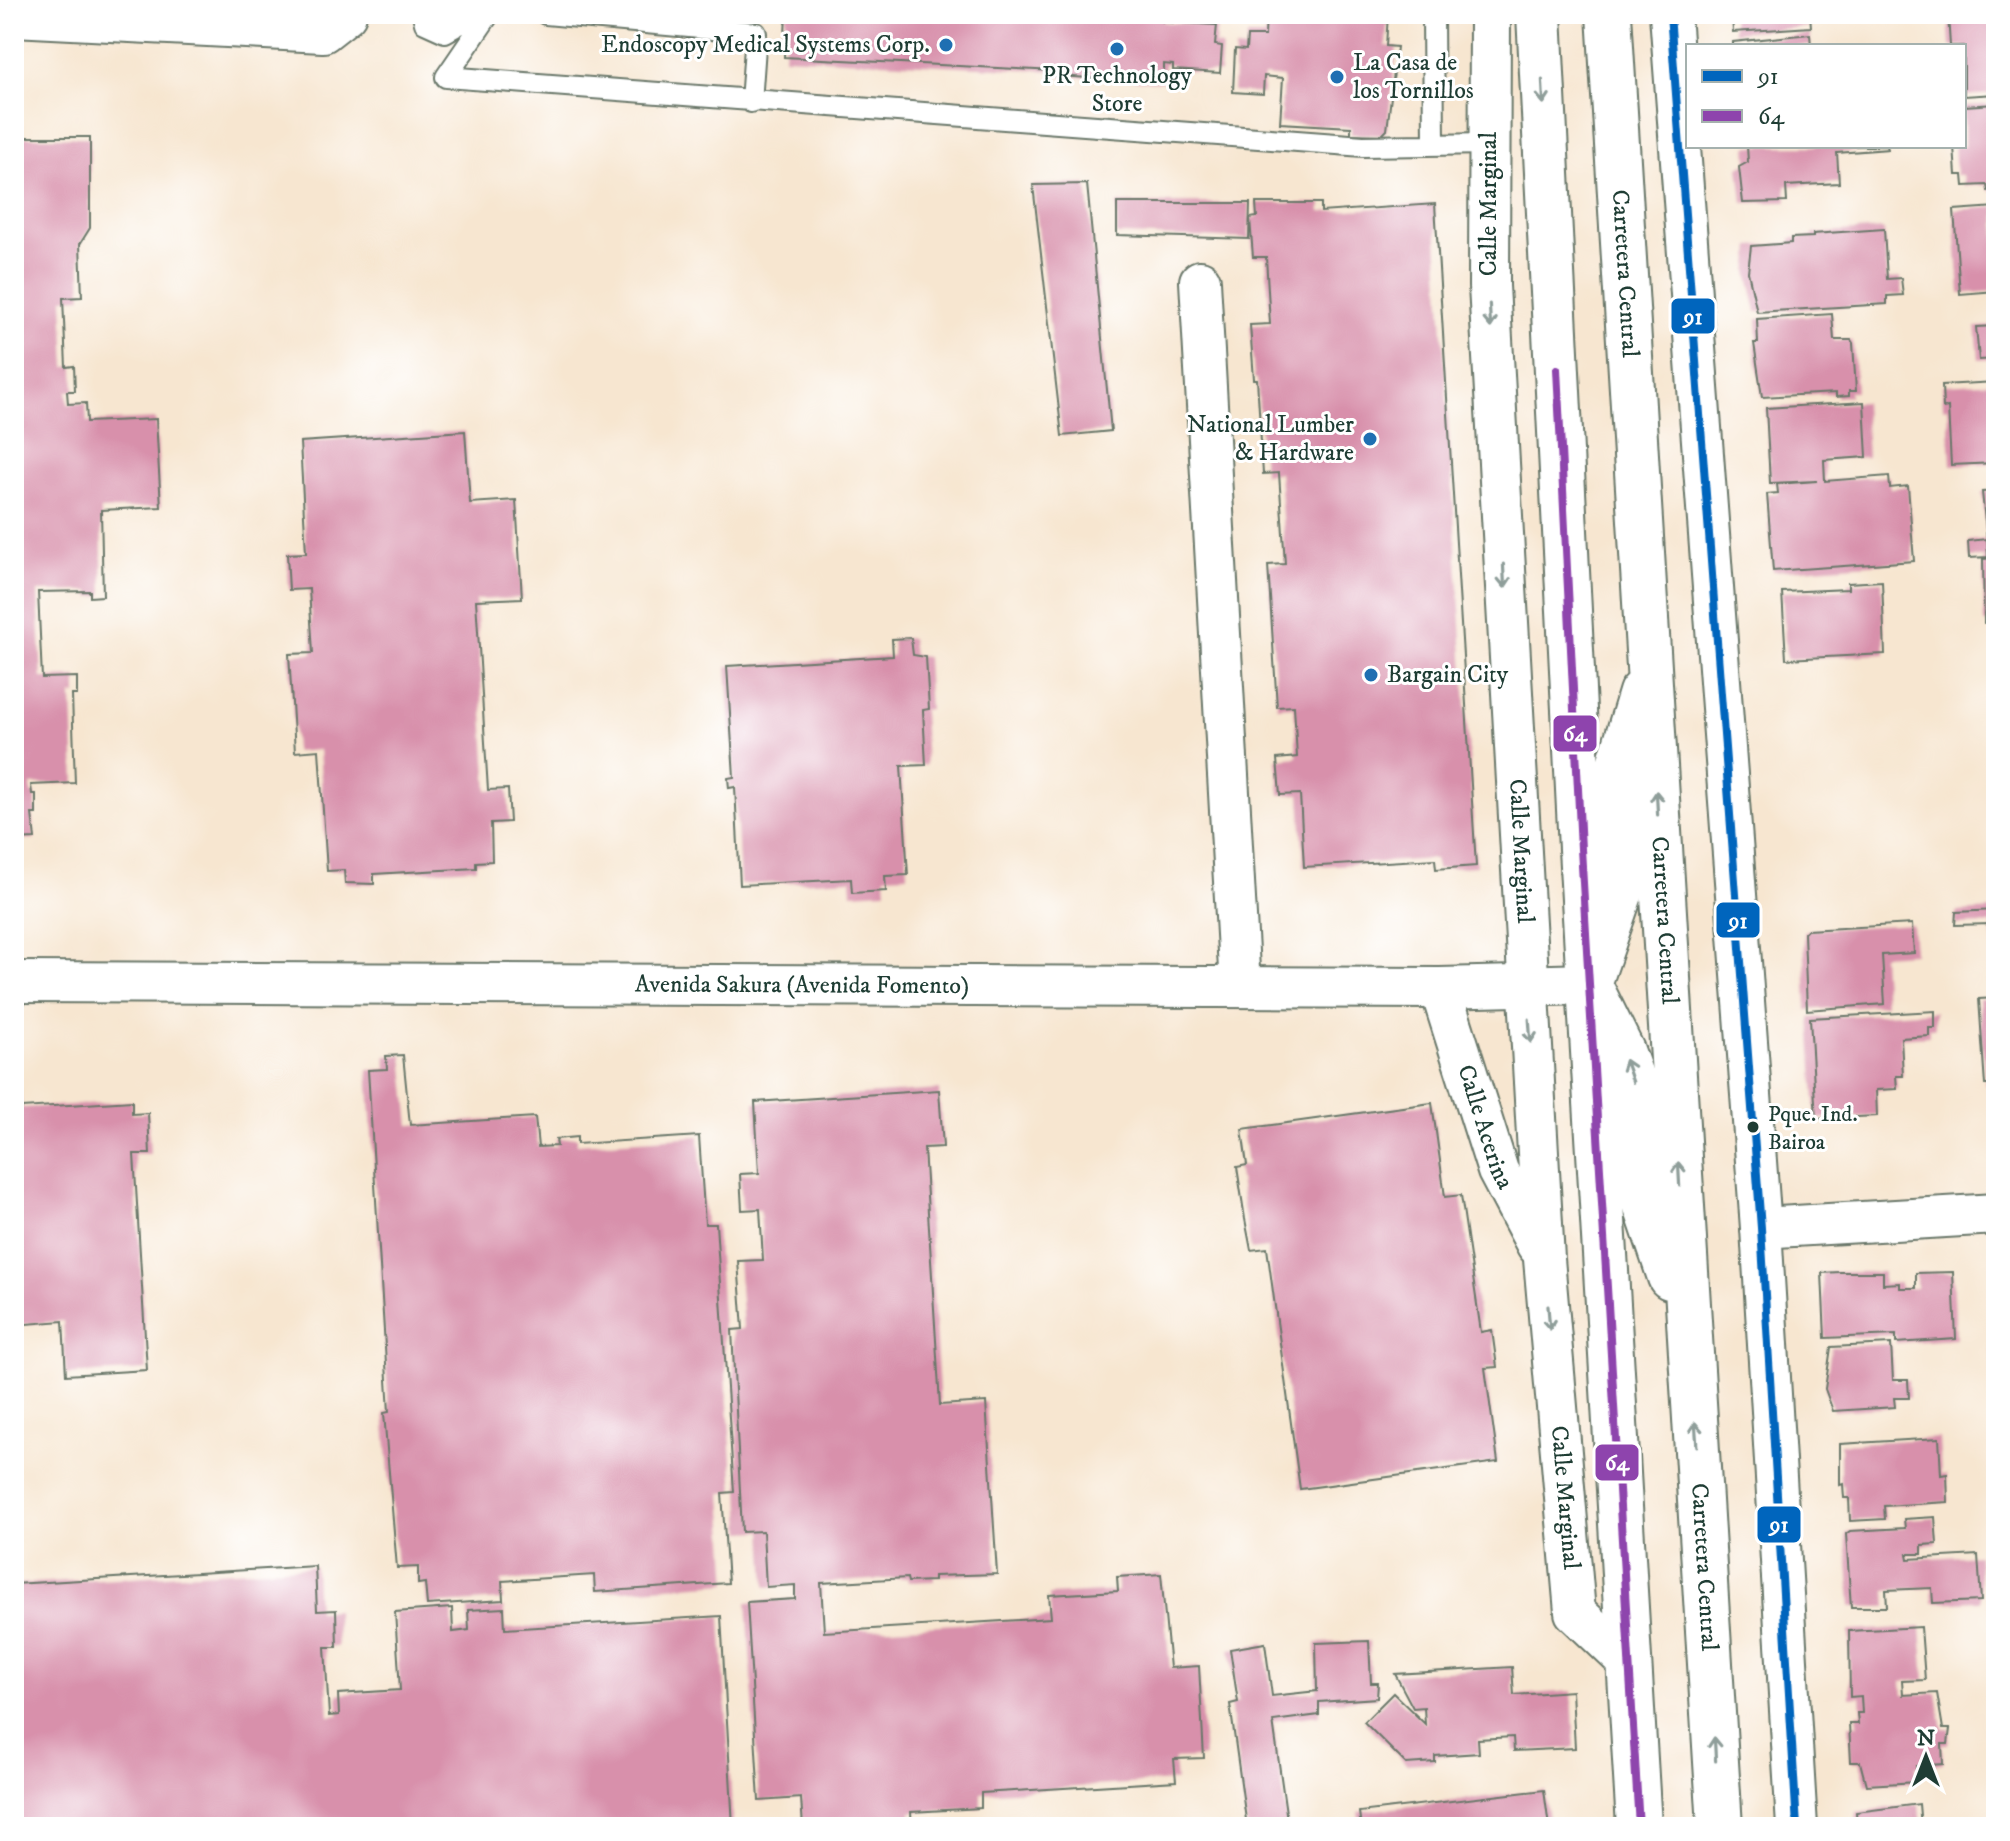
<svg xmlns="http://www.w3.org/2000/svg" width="2010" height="1841" font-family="'IM FELL DW Pica',serif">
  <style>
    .building { fill: #d890ab }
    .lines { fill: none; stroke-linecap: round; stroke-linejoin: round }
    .lane-casing { stroke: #6b786b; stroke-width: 24 }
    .street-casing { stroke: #6b786b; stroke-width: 44 }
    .primary-casing { stroke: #6b786b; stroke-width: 48 }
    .lane { stroke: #fff; stroke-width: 20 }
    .street { stroke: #fff; stroke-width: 40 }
    .primary { stroke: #fff; stroke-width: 44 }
    .bus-1-casing { stroke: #fff; stroke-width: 14 }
    .bus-2-casing { stroke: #fff; stroke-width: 14 }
    .bus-1 { stroke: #0065bd; stroke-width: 8 }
    .bus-2 { stroke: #8e44ad; stroke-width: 8 }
    .oneway { stroke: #8f9e9a }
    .poi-dot { fill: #1f6fb2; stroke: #fff; stroke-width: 3 }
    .bus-dot { fill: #1f3d34; stroke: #fff; stroke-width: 3 }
    .labels { text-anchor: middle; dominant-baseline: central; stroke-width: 6; stroke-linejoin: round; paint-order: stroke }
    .bus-label { font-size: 22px; fill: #1f3d34; stroke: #fff; text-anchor: start }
    .poi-label { font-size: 24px; fill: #1f3d34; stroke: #fff; text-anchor: end }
    .street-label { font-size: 24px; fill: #1f3d34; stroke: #fff }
    .line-badge { stroke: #fff; stroke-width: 3 }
    .badge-label { font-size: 22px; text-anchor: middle; font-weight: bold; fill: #fff }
  </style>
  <rect width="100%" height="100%" fill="#fff"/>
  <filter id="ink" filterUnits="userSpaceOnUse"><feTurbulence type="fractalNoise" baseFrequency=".0125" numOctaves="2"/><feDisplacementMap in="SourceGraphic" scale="16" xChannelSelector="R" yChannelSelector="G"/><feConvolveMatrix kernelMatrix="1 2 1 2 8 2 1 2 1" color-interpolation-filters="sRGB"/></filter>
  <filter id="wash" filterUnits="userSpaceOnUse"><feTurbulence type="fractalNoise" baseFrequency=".006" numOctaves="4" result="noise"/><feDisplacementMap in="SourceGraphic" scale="32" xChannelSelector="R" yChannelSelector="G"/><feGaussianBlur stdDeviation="1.8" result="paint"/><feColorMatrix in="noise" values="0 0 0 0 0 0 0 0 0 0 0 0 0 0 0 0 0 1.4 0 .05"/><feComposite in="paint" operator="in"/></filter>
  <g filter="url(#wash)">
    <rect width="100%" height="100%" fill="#f7e6d0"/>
    <g id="blocks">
      <path class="building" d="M786,14H1164L1163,22L1217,25L1215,45L1222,46L1220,73L1173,70V65L1164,64V82L1055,76V71L784,57Z
        M1266,14H1388L1386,46L1397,47L1387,130L1382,135L1351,134V127L1280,123L1283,78L1264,76L1263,94L1233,92L1235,49L1246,50L1247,36H1265Z
        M1732,14H1810L1811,27L1733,32Z
        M1948,14H1996V94L1964,96V46H1950Z
        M1810,34L1811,46H1733V42Z
        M1996,104V190L1988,191L1987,185L1964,186L1963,175H1956L1954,146H1964V106Z
        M14,137H90V228L80,244L82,297L63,298L66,367L74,366L75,391H67L68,404L86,403L87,422L156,419L161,507L101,510L103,596L90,597V591L38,592L42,678L77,677V695H72L75,783L31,785L32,794H36V814H32L35,839L14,840Z
        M1747,146H1887L1888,149L1837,153L1839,183L1786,186L1787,202L1743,203L1739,167L1748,162Z
        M1087,184L1111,431L1062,436L1033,185Z
        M1117,203H1250L1249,239L1117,235Z
        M1256,203H1321V212L1435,204L1476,866L1436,869L1435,859L1304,867L1300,794L1280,795L1277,759L1297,757L1294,706L1277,707L1268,565L1285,564L1279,473L1263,474L1257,379H1254L1250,325L1270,324L1266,257H1253L1250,218L1257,217Z
        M1996,207V291L1960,294L1954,210Z
        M1884,229L1887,279L1901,278L1903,295L1887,296V304L1757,312L1748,272L1751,246L1791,243V238L1813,237V234Z
        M1832,314L1834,340H1851L1853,343L1856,391H1849V396L1836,397V393L1762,397L1754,343H1758L1757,319Z
        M1996,326V359L1979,360L1976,327Z
        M1996,382V463L1951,465L1948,407L1943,408L1942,385Z
        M1864,402L1867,457L1824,460L1825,481L1889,476L1890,488L1908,486L1914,561L1773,571L1767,494L1778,493L1777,484L1817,481L1770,483L1766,408Z
        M465,431L470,503L516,500L522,598L476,600L488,790L508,789L510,822L491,823L492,861L476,862V868L374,874V884L345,883L344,870L327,871L319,750L295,752L289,654L313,653L309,589L289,590L287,554L306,553L300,442Z
        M1996,491V541H1987L1982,492Z
        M1987,539L1988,557L1969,558L1968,541Z
        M1996,558V622L1984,623L1983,559Z
        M1882,581L1885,654L1786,659L1782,592L1848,589V583Z
        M911,638L913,655L926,657L929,709L923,710L926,765L901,766L908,875L885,876L886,891L852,893L851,879L740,885L735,787L729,788L728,778L734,777L727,666L893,656L892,639Z
        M1996,910V963H1994L1991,924L1955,925L1956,912Z
        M1912,924L1914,953L1882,955L1885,1004L1807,1010L1804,933L1807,930Z
        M1996,998V1085H1985L1979,999Z
        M1935,1011V1028H1929V1036L1901,1038L1903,1076H1896L1897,1089L1876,1090L1877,1116L1816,1119L1810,1018Z
        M403,1055L410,1125L535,1117L538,1147L557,1146L556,1139L577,1137V1144L699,1136L705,1224H716L734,1492L722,1493L728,1583L595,1592L594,1575L502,1581L503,1600L427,1605L425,1583L418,1584V1567L397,1568L384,1413L389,1412L368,1070L387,1069L386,1056Z
        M14,1085H20L22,1108L132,1101V1114L148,1113L150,1154H134L147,1370L66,1375L63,1321L14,1325Z
        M939,1090L943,1147L924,1148L940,1405L986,1402L997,1574L934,1576V1581L908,1582L907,1578L821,1583L824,1632L1051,1618L1049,1595L1118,1591L1117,1577L1161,1574L1170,1668L1199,1666L1204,1758L1174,1759L1176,1781L981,1793V1808L911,1812L912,1827H803L801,1798L759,1801L747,1602L795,1599V1585L766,1587L763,1531L742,1532L732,1330L743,1329L738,1261L763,1260L760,1209L742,1210L740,1174L759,1173L755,1102Z
        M1432,1103L1445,1197L1461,1195L1481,1332L1492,1330L1497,1367L1485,1368L1498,1462L1300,1489L1267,1248L1251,1250L1245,1219L1237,1167L1247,1165L1242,1129Z
        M1840,1272H1883V1284L1900,1283V1288H1916V1273L1953,1272L1956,1339L1896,1343V1335L1825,1338L1822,1273Z
        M1990,1337H1996V1395H1994Z
        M1891,1344L1893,1380H1908L1909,1398H1894L1895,1407L1833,1411L1825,1389L1831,1347Z
        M1939,1438L1941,1475L1947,1474L1948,1502L1884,1506L1885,1519L1850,1521L1849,1498H1844L1843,1484L1840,1485V1444Z
        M1990,1515H1996V1576H1994Z
        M1935,1517L1937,1544L1922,1545V1554H1907L1908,1559L1978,1555L1981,1601L1933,1603L1932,1588L1886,1590L1887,1607H1851L1846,1534L1850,1531L1905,1528L1904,1519Z
        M315,1566L317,1611L336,1610L337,1647H325L329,1716L339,1715L338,1694L400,1690L395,1612L452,1608L453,1632L469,1630L468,1610L504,1608L505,1629L721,1616L733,1827H14V1584Z
        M1921,1627L1925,1680L1902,1681L1903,1695L1937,1693L1943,1729H1950L1948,1744H1942L1943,1764L1916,1766L1917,1782L1866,1785L1860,1762H1851L1849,1724H1858L1857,1713H1862L1861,1696L1850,1697L1849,1631Z
        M1369,1641L1371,1683H1378L1377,1698L1319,1702V1715L1273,1721L1288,1827H1247L1230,1704L1238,1702L1230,1649L1265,1643L1272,1696L1317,1691L1316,1643Z
        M1512,1667L1514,1695L1572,1691L1575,1748L1514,1751L1513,1737L1478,1739L1479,1753L1435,1756V1762L1406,1764L1364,1722L1393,1693L1425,1724L1424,1707L1413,1708L1395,1674Z
        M1544,1790L1549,1827H1361L1359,1812Z
        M1919,1804L1921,1827H1857L1856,1812Z"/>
    </g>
  </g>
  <g filter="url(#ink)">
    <use href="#blocks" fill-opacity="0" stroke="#6b786b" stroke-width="2"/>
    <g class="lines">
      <defs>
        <path id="lane" d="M423,14L425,23L445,32L468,19
          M489,14L446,77L1363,146L1489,144
          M546,14L756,33L751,102
          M1433,14L1434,145"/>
        <g id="street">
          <path id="s1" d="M1490,14L1489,286L1544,1259L1575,1612L1630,1664"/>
          <path d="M1670,14L1761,1228L1797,1827"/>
          <path d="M14,16L323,32L346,14"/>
          <path d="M1200,281L1240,987"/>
          <path id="s2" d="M14,982L1440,988L1589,984"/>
          <path id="s3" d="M1440,988L1498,1171L1537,1245"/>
          <path d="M1761,1228L1996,1214"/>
        </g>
        <g id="primary">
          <path d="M1539,14L1581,849L1639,1827"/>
          <path id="s4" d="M1609,14L1720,1827"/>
          <path d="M1641,693L1619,765L1621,891L1589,984L1622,1051L1637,1093L1644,1200L1670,1277"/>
        </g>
      </defs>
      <use href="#lane" class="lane-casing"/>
      <use href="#street" class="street-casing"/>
      <use href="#primary" class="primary-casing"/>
      <use href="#lane" class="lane"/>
      <use href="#street" class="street"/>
      <use href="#primary" class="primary"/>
      <defs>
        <path id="bus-1" d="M1670,14L1761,1228L1797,1827"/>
        <path id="bus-2" d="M1557,369L1581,849L1639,1827"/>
      </defs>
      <use href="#bus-1" class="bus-1-casing"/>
      <use href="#bus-2" class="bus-2-casing"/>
      <use href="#bus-1" class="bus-1"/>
      <use href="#bus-2" class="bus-2"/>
    </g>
    <defs><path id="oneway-shaft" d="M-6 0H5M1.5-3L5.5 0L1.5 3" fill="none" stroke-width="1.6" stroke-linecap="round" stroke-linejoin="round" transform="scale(2)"/></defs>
    <g class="oneway">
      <use href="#oneway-shaft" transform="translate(1543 92) rotate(87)"/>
      <use href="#oneway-shaft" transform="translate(1490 316) rotate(87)"/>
      <use href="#oneway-shaft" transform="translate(1504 576) rotate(87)"/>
      <use href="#oneway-shaft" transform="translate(1657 803) rotate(-93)"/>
      <use href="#oneway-shaft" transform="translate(1530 1031) rotate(86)"/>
      <use href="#oneway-shaft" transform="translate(1629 1071) rotate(-109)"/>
      <use href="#oneway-shaft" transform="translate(1679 1174) rotate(-93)"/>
      <use href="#oneway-shaft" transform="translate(1549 1318) rotate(85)"/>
      <use href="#oneway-shaft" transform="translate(1696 1434) rotate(-94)"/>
      <use href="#oneway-shaft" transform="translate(1715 1749) rotate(-93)"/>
    </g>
  </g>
  <g class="poi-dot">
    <circle cx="946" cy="45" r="8"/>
    <circle cx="1117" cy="49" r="8"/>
    <circle cx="1337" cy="77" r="8"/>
    <circle cx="1370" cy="439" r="8"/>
    <circle cx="1371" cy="675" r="8"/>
  </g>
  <circle class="bus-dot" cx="1753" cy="1127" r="7"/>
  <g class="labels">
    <g class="bus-label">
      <text x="1768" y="1114">Pque. Ind.<tspan x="1768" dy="28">Bairoa</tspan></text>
    </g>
    <g class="poi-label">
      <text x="930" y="45">Endoscopy Medical Systems Corp.</text>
      <text x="1353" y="63" text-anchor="start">La Casa de<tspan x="1353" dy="28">los Tornillos</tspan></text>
      <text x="1117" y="76" text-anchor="middle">PR Technology<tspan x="1117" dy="28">Store</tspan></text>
      <text x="1354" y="425">National Lumber<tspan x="1354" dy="28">&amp; Hardware</tspan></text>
      <text x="1387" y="675" text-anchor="start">Bargain City</text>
    </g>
    <g class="street-label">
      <text transform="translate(1489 204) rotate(-90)">Calle Marginal</text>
      <text stroke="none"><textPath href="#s4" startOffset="260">Carretera Central</textPath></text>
      <text stroke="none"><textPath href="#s1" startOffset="838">Calle Marginal</textPath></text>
      <text stroke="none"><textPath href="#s4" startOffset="908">Carretera Central</textPath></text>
      <text stroke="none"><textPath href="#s2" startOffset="788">Avenida Sakura (Avenida Fomento)</textPath></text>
      <text stroke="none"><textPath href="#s3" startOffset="146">Calle Acerina</textPath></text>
      <text stroke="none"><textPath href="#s1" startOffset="1486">Calle Marginal</textPath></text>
      <text stroke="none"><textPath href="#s4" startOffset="1556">Carretera Central</textPath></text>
    </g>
  </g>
  <g class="line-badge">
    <rect x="1670" y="297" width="46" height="38" rx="8" fill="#0065bd"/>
    <rect x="1552" y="714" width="46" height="39" rx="8" fill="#8e44ad"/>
    <rect x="1715" y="901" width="46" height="38" rx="8" fill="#0065bd"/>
    <rect x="1594" y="1443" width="46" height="39" rx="8" fill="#8e44ad"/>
    <rect x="1756" y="1505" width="46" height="39" rx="8" fill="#0065bd"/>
  </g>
  <g class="badge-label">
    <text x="1693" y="324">91</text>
    <text x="1575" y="741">64</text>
    <text x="1738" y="928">91</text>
    <text x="1617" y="1470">64</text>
    <text x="1779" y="1532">91</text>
  </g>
  <rect width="2010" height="1841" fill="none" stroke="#fff" stroke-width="48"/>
  <rect x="1686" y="44" width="280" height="104" fill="#ffffff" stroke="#a5b1ae" stroke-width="2"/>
  <rect x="1702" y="70" width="40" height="12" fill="#0065bd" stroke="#a5b1ae" stroke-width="2"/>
  <text x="1758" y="84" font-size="24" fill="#1f3d34">91</text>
  <rect x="1702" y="110" width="40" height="12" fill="#8e44ad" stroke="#a5b1ae" stroke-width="2"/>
  <text x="1758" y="124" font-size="24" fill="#1f3d34">64</text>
  <g transform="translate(1926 1757)" stroke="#ffffff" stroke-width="6" paint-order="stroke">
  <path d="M0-6L14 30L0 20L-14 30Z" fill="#1f3d34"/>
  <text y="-12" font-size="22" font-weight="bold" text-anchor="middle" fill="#1f3d34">N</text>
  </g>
</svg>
